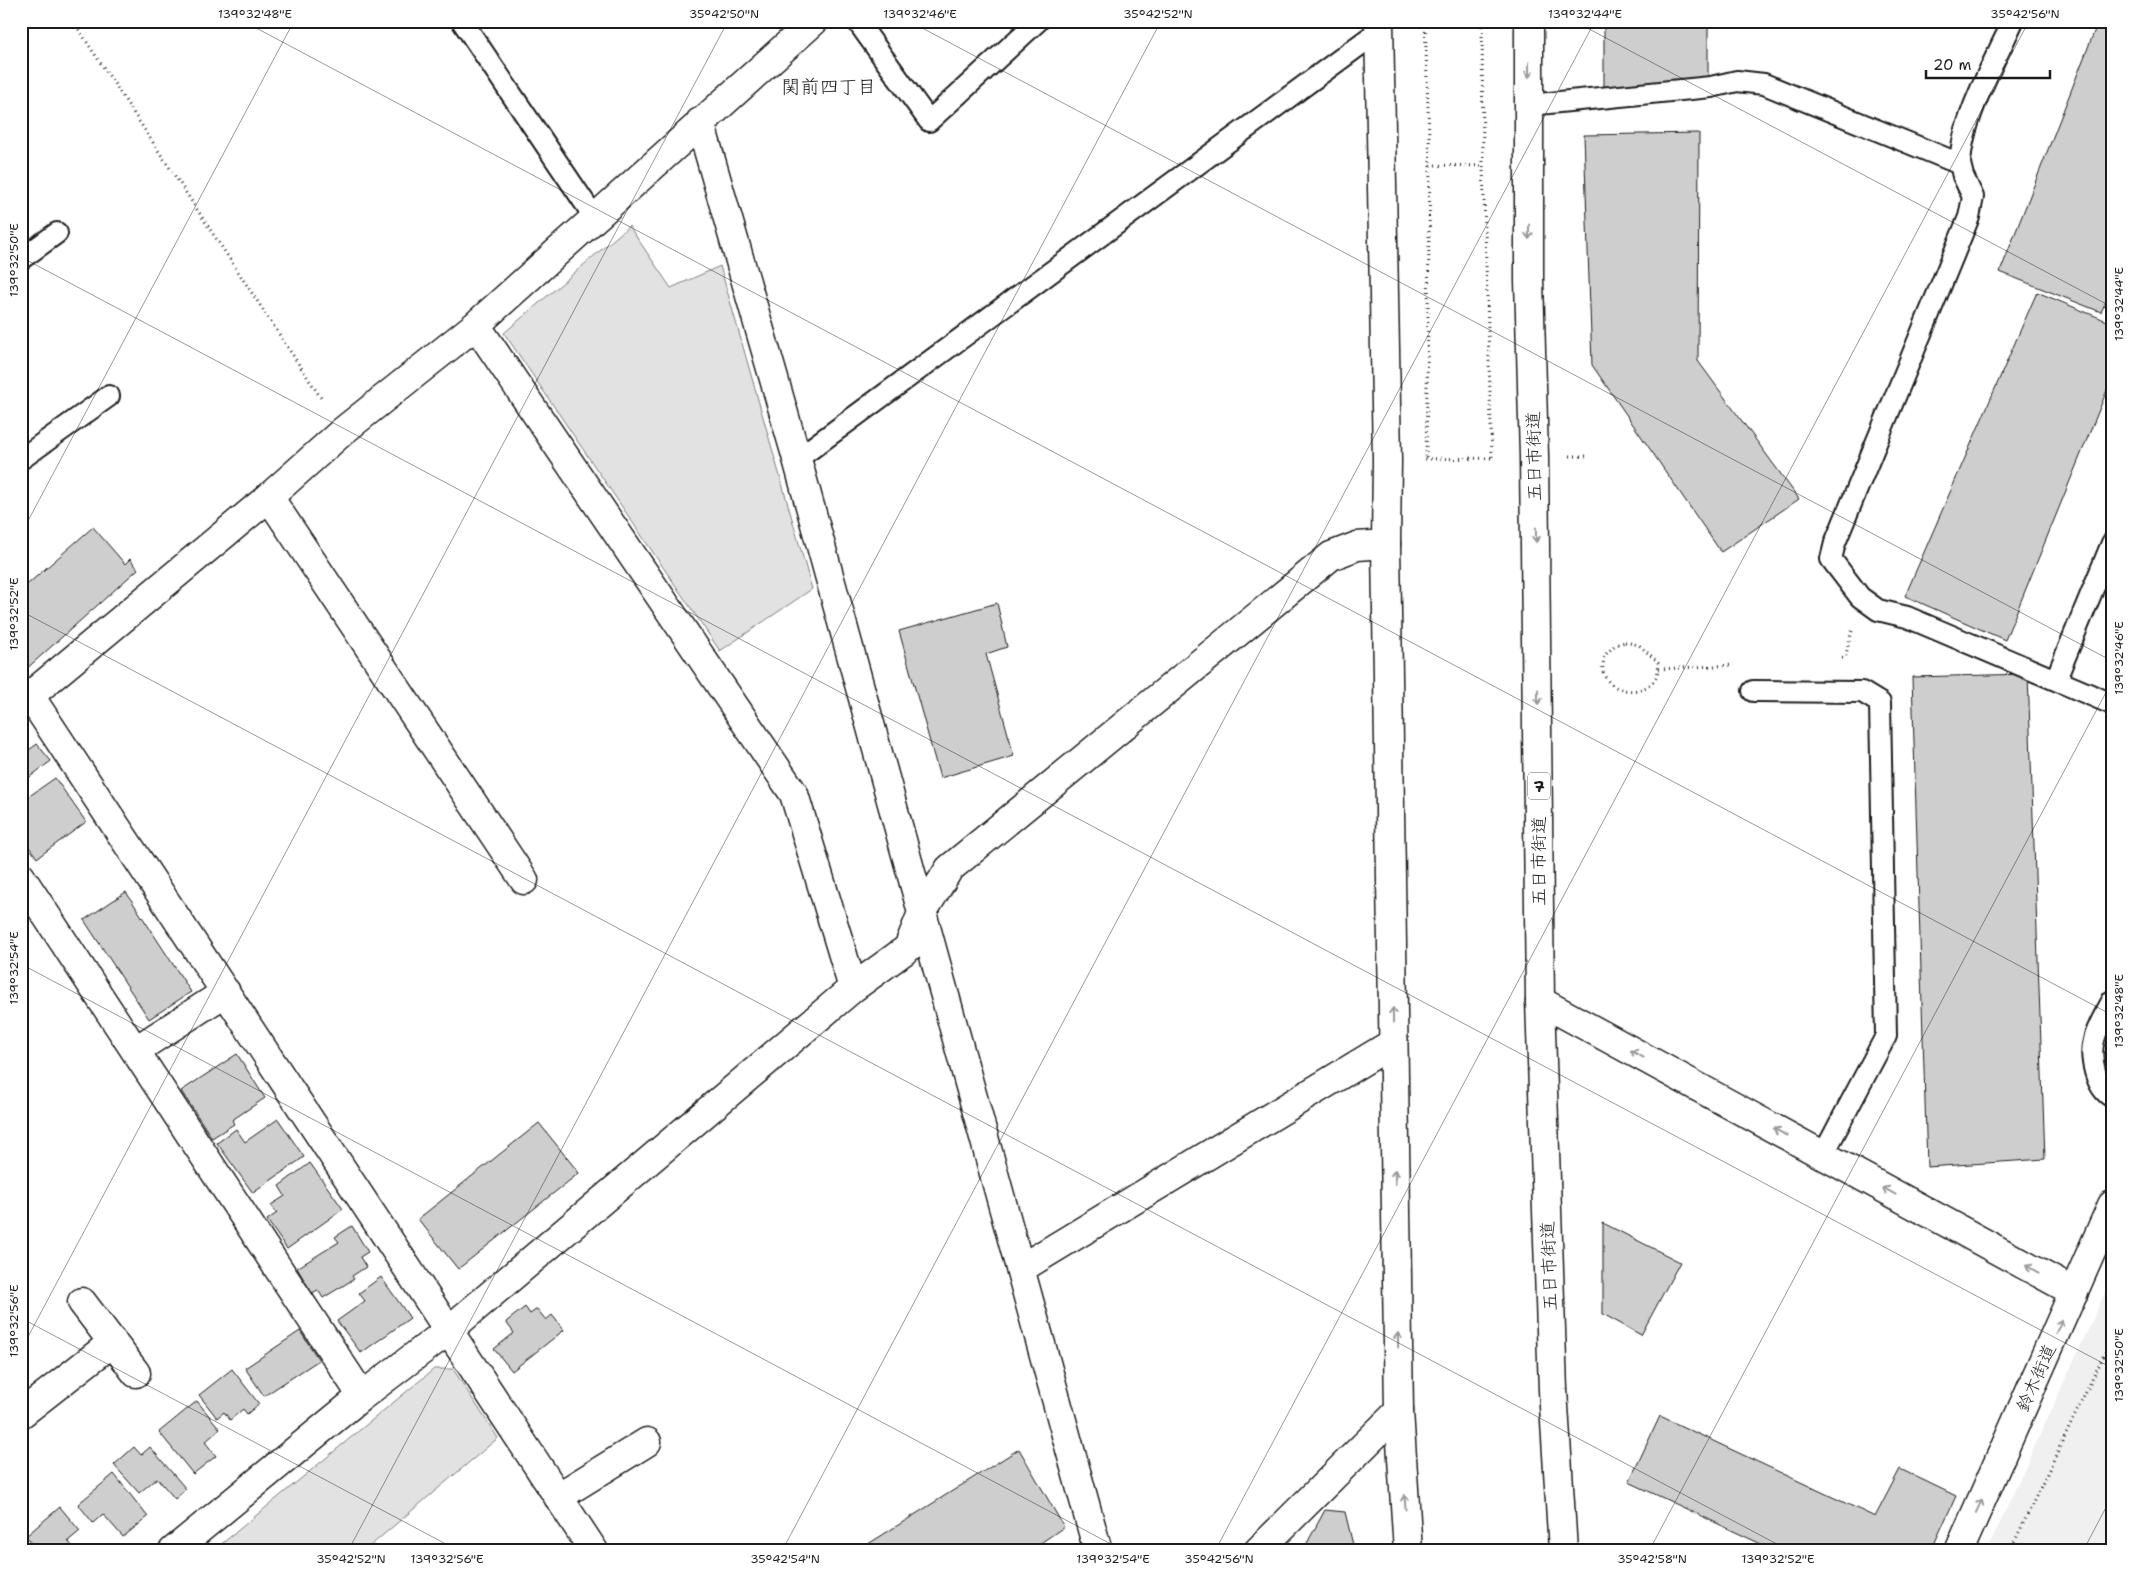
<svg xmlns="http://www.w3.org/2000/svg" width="2133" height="1572" font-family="'Shantell Sans','Klee One',sans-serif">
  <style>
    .built { fill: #f0f0f0 }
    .green { fill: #e2e2e2; stroke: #7f7f7f }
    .building { fill: #cecece; stroke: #1c1c1c }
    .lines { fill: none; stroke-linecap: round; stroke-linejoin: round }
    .lane-casing { stroke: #1c1c1c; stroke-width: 24 }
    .street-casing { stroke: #1c1c1c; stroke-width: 31 }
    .primary-casing { stroke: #1c1c1c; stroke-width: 31 }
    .path { stroke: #1c1c1c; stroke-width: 3; stroke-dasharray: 1 4; stroke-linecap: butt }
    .lane { stroke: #fff; stroke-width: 20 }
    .street { stroke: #fff; stroke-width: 28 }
    .primary { stroke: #fff; stroke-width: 28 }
    .oneway { stroke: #999 }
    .ticks { fill: none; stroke: #1c1c1c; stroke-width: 1; stroke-opacity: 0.45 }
    .labels { text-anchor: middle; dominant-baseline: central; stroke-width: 4; stroke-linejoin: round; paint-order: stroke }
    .shield { fill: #fff; stroke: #606060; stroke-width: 1 }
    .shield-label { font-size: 16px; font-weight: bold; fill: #1c1c1c }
    .street-label { font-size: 18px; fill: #1c1c1c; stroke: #fff }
    .neighbourhood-label { font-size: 19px; fill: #1c1c1c; stroke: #fff }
    .neatline { fill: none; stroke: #1c1c1c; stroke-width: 2 }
    .ticks-label { font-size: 12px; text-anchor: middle; fill: #1c1c1c }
  </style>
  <rect width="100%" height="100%" fill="#fff"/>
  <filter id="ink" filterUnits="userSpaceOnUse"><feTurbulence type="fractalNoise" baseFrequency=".02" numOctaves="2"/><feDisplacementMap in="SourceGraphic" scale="10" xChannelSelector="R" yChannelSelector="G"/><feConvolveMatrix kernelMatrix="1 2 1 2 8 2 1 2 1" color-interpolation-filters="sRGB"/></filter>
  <g filter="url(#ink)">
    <path class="built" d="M2112,1277V1551H1987Z"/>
    <path class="green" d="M629,226L671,288L720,266L812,589L720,651L504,333Z
      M434,1369H453L498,1438L364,1551H213Z"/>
    <path class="building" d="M1604,21H1708V79L1604,87Z
      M2098,22L2112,27V288L2101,312L2000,272Z
      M1699,133L1698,361L1799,499L1721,552L1592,365L1584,135Z
      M2037,292L2112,323V378L2005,640L1905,596Z
      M93,527L125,564L130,559L138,569L24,671L21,668V590Z
      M997,603L1007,647L986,654L1014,756L940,778L899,631Z
      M2028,674L2045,1159L1927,1167L1912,677Z
      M37,744L51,761L27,779L21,772V756Z
      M55,778L86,822L37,858L21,836V832L31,826L21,811V802Z
      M126,892L191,992L149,1019L84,920Z
      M237,1054L265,1098L232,1120L234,1124L212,1138L181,1091Z
      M278,1119L304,1157L253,1193L217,1143L236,1129L245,1142Z
      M539,1123L579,1173L458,1269L418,1219Z
      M310,1163L343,1209L287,1249L267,1220L277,1213L271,1205L285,1196L279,1186Z
      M1603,1223L1680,1262L1641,1335L1603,1314Z
      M352,1226L368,1252L360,1257L366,1267L352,1276L354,1279L323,1298L318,1290L312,1293L297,1268L339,1242L335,1237Z
      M381,1277L410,1318L361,1353L337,1321L365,1301L359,1293Z
      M525,1307L530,1314L537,1309L546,1320L552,1315L564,1330L512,1371L494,1349L514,1333L506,1322Z
      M300,1331L319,1360L264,1396L245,1368Z
      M232,1369L259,1404L247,1414L243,1409L230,1420L224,1412L217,1418L199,1395Z
      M197,1401L220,1429L205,1442L216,1456L193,1474L159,1432Z
      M1660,1416L1875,1517L1900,1469L1956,1496L1931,1551H1776L1629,1482Z
      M134,1447L141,1455L150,1447L186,1489L175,1499L157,1478L139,1493L114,1465Z
      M1019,1449L1064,1527L1029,1551H857Z
      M114,1474L148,1517L123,1537L103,1514L93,1523L78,1504Z
      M60,1507L80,1531L68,1541L76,1551H39L26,1536Z
      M1325,1510L1345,1512L1354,1549L1366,1551H1293V1546L1306,1545Z"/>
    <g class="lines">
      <defs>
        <path id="lane" d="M462,21L595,218
          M857,21L929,121L1038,21
          M1529,105L1711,87L1737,81L1764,84L1960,164L1963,176L1973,197L1969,217L1835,543L1831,559L1860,597L1878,610L1907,617L2112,704
          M1960,164C1962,118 1994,63 2013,21
          M21,259L57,233
          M21,459L109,396
          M797,459L1380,30
          M2056,679L2112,543
          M1753,691L1862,692L1880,703L1886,1036L1823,1155
          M2112,1001C2106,1013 2097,1027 2094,1040C2089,1058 2096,1088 2112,1097"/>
        <path id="street" d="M700,122L797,459L1098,1551
          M476,325L794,794L853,988
          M269,497L524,880
          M30,696L594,1551
          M21,703L269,497L343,431L476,325L814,21
          M21,877L362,1396
          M1540,1001L2074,1292
          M136,1050L226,992
          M1020,1269L1393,1043
          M82,1302L136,1373
          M21,1414L113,1342
          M558,1497L647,1442
          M173,1551L362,1396L449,1330L853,988L908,948L922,913L949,869L1331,556L1357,546L1386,544
          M1258,1551L1399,1411
          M1959,1551L2112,1205"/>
        <path id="primary" d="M1379,21L1387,460L1386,544L1399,1411L1408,1551
          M1529,21V280L1534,456L1540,1001L1553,1390L1563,1551"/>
      </defs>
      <use href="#lane" class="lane-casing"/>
      <use href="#street" class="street-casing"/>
      <use href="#primary" class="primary-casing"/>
      <path class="path" d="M73,21L323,401
        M1425,21L1430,165L1426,459
        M1482,21L1483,166L1492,458
        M1430,165L1483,166
        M1570,456H1587
        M1425,459L1493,458
        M1625,642L1639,645L1658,662C1663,697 1610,700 1603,671C1602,666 1604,660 1605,655L1615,645Z
        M1842,658H1845L1852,630
        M1659,669L1734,665
        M2010,1551L2112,1338"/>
      <use href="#lane" class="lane"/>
      <use href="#street" class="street"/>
      <use href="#primary" class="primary"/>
    </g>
    <defs><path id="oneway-shaft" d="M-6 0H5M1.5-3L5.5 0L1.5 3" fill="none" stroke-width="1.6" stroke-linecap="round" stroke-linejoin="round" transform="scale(1.25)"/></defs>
    <g class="oneway">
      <use href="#oneway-shaft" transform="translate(1529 70) rotate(90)"/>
      <use href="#oneway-shaft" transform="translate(1529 232) rotate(90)"/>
      <use href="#oneway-shaft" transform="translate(1536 535) rotate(89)"/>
      <use href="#oneway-shaft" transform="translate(1538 697) rotate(89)"/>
      <use href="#oneway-shaft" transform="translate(1393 1015) rotate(-91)"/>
      <use href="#oneway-shaft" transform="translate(1637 1054) rotate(-151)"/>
      <use href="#oneway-shaft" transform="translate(1780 1132) rotate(-151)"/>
      <use href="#oneway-shaft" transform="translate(1395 1177) rotate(-91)"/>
      <use href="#oneway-shaft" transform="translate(1889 1191) rotate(-151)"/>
      <use href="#oneway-shaft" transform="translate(2032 1269) rotate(-151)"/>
      <use href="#oneway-shaft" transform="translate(2059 1326) rotate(-66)"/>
      <use href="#oneway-shaft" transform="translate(1398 1340) rotate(-91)"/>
      <use href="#oneway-shaft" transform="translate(1405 1502) rotate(-94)"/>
      <use href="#oneway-shaft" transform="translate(1979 1506) rotate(-66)"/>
    </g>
  </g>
  <path class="ticks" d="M243,21L2112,1015M909,21L2112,661M1574,21L2112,307M21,257L2112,1368M21,534L294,21M21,611L1790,1551M21,964L1124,1551M21,1318L459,1551M21,1350L728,21M348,1551L1161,21M782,1551L1595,21M1215,1551L2029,21M1649,1551L2112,681M2083,1551L2112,1496"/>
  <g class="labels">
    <rect class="shield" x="1528" y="772.5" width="22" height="27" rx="4"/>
    <g class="shield-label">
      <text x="1539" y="786">7</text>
    </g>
    <g class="street-label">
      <text transform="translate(1534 456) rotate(-91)">五日市街道</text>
      <text transform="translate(1539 861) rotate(-90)">五日市街道</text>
      <text transform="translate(1549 1266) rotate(-92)">五日市街道</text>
      <text transform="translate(2036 1378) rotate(-66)">鈴木街道</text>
    </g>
    <g class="neighbourhood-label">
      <text x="829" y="86">関前四丁目</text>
    </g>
  </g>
  <rect width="2133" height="1572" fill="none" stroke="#fff" stroke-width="55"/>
  <path d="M1926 70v8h124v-8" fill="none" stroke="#1c1c1c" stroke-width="2.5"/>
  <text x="1933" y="70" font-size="15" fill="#1c1c1c" stroke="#ffffff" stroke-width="4" paint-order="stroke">20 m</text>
  <rect x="28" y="28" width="2078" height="1516" class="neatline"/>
  <g class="ticks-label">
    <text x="255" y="18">139°32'48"E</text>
    <text x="724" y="18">35°42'50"N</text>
    <text x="920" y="18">139°32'46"E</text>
    <text x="1158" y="18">35°42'52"N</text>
    <text x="1585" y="18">139°32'44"E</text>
    <text x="2025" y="18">35°42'56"N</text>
    <text transform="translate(14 260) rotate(-90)" y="4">139°32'50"E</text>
    <text transform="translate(2119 304) rotate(-90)" y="4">139°32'44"E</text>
    <text transform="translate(14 614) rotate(-90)" y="4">139°32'52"E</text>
    <text transform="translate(2119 658) rotate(-90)" y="4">139°32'46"E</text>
    <text transform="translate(14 968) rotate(-90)" y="4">139°32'54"E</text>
    <text transform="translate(2119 1011) rotate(-90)" y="4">139°32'48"E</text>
    <text transform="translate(14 1321) rotate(-90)" y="4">139°32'56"E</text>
    <text transform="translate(2119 1365) rotate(-90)" y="4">139°32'50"E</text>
    <text x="351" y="1563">35°42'52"N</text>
    <text x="447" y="1563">139°32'56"E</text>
    <text x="785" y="1563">35°42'54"N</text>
    <text x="1113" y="1563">139°32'54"E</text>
    <text x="1219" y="1563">35°42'56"N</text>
    <text x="1652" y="1563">35°42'58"N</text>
    <text x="1778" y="1563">139°32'52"E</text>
  </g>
</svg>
